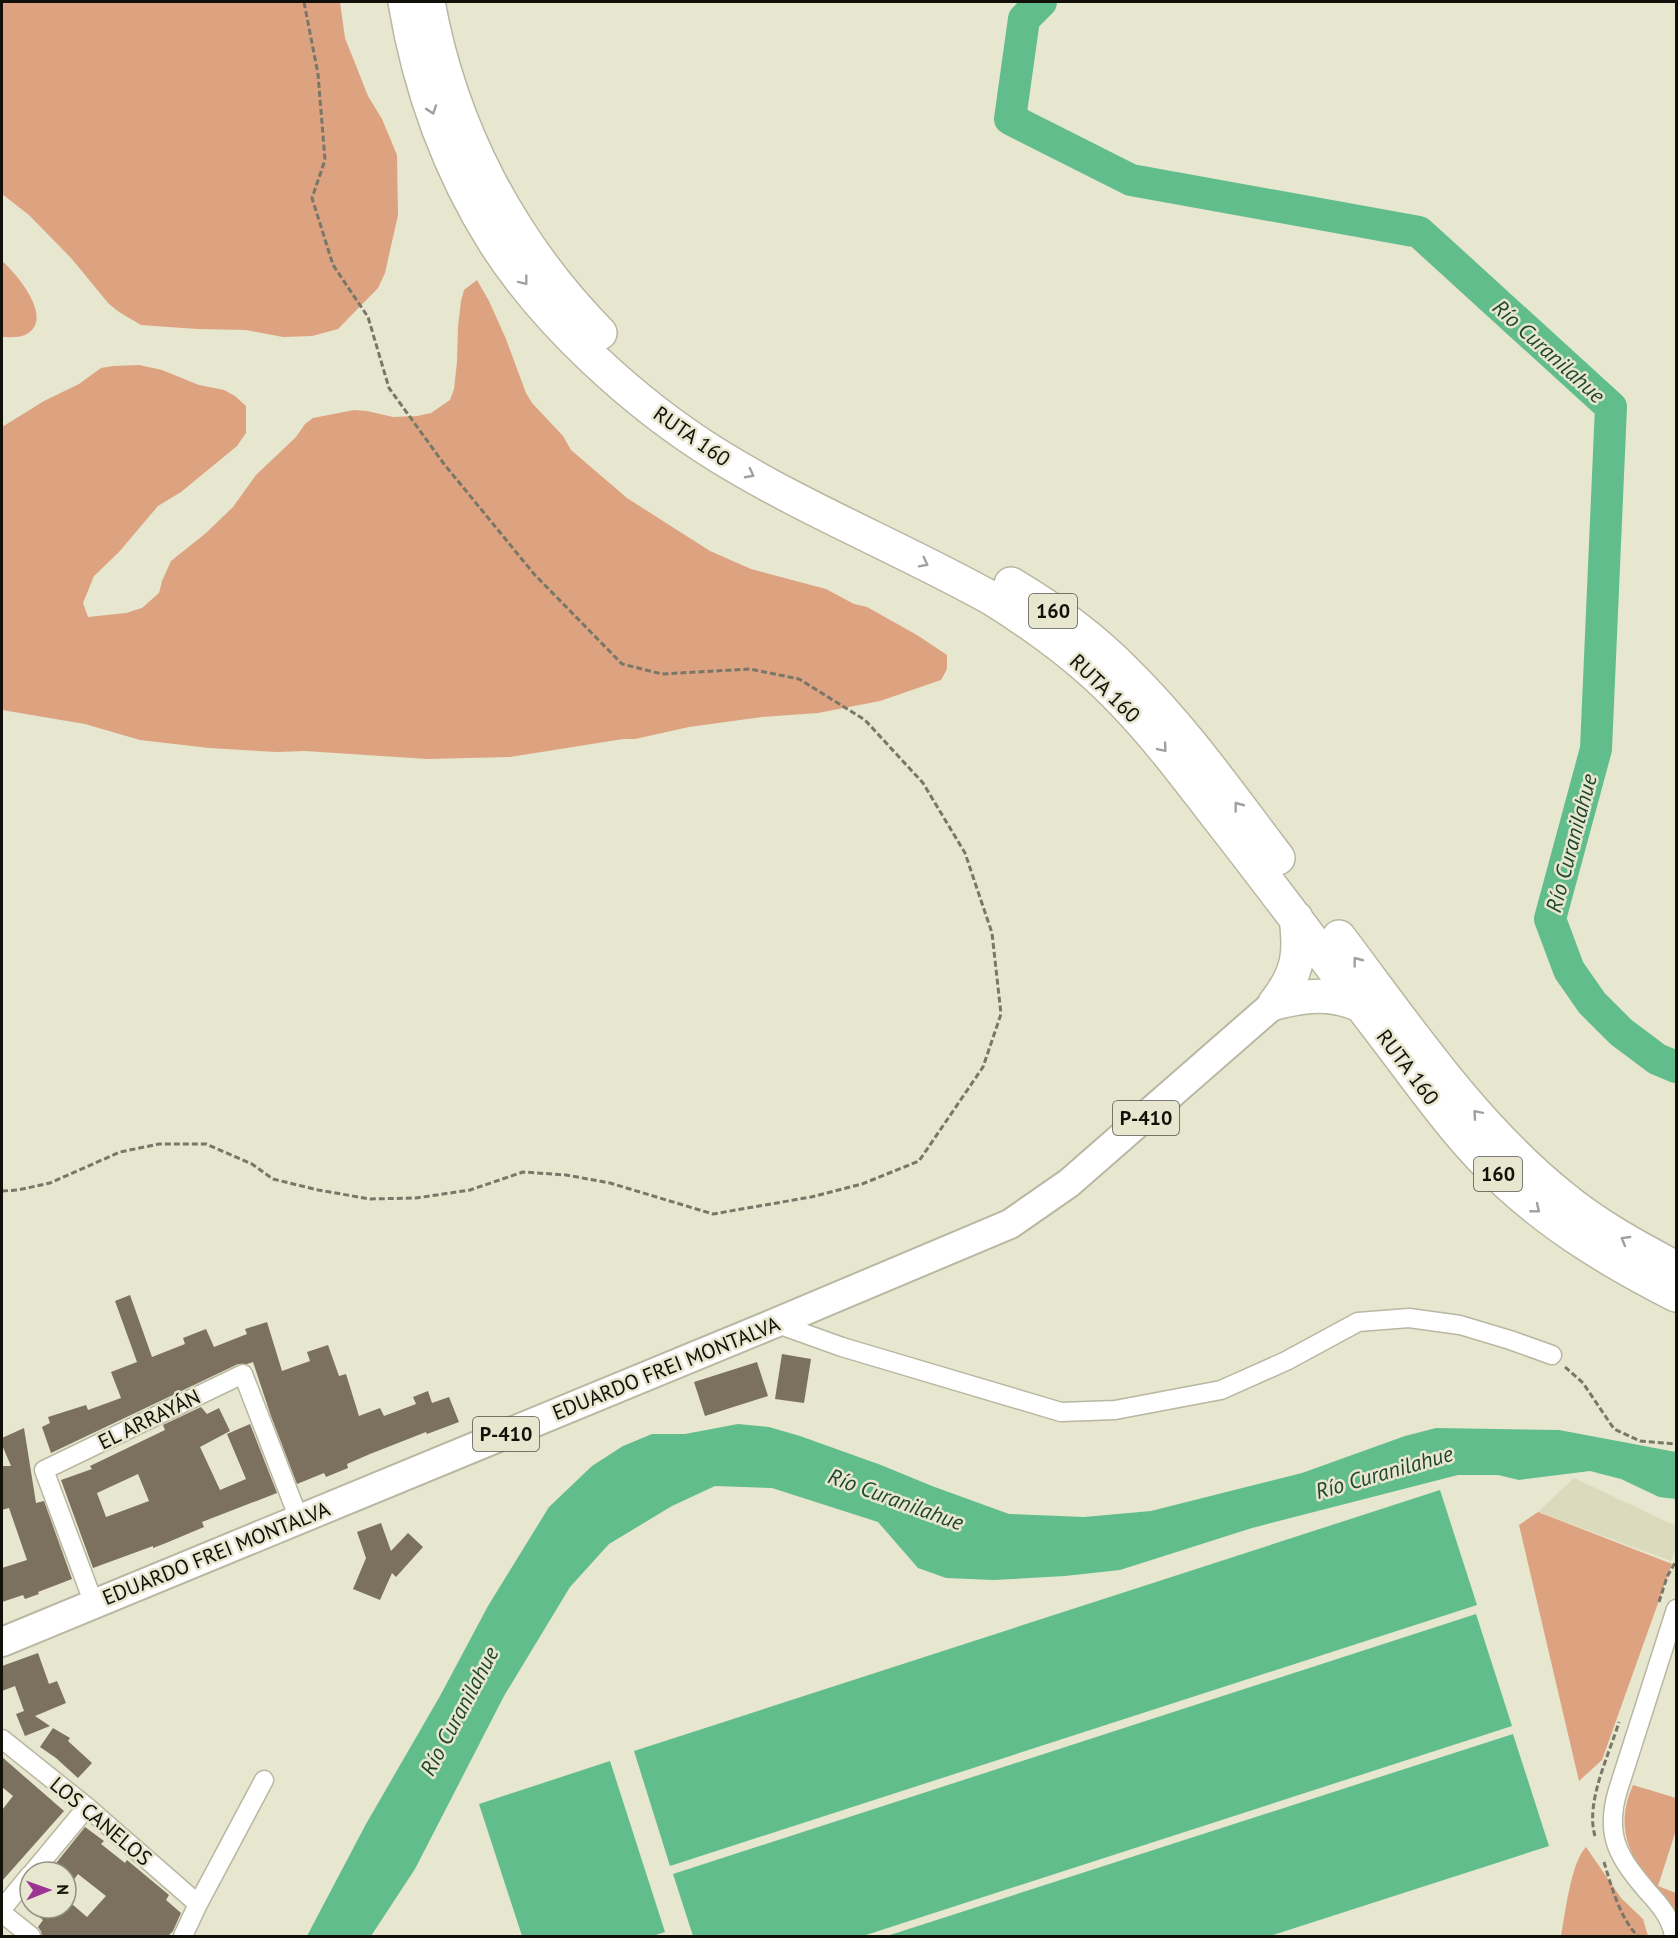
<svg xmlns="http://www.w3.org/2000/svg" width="1678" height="1938" font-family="'PT Sans',sans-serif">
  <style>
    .built { fill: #dcdabc }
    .green { fill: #dda280 }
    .water { fill: #61be8c }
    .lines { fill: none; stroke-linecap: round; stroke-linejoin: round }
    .river { stroke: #61be8c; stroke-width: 32 }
    .building { fill: #7c705e; fill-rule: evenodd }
    .street-casing { stroke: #b8b7a1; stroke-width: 21 }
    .primary-casing { stroke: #b8b7a1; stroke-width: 32 }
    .highway-casing { stroke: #b8b7a1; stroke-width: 36 }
    .path { stroke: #787768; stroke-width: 3; stroke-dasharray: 6 3; stroke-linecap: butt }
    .street { stroke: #fff; stroke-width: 18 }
    .primary { stroke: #fff; stroke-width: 28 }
    .highway { stroke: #fff; stroke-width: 33 }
    .oneway { stroke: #a0a09d }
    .labels { text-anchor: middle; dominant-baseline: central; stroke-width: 5; stroke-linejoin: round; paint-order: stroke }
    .shield { fill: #e7e6cf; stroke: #525144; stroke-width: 1.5 }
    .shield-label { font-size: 20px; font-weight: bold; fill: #121109 }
    .street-label { font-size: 21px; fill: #121109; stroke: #e7e6cf }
    .water-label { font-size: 22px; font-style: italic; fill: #1e4530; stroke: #e7e6cf }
  </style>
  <rect width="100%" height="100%" fill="#e7e6cf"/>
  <path class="built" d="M1574,1478L1676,1526V1548L1671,1561L1538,1512Z"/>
  <path class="green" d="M2,2H340L345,38L368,96L382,119L397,155L398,215L385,273L378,288L338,329L312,336L283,337L246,330L197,329L141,325L119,312L109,304L71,258L29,215L2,194Z
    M2,261C17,274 56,320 25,335C19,338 8,337 2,337Z
    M477,280L489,301L506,339L526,393L532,403L563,436L571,450L627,498L710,551L751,569L826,589L854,604L867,607L917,635L947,655V669L941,680L880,701L818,713L762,717L689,727L635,739H623L510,757L427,759L305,751L277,752L209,748L140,740L85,724L2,710V427L44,401L79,384L101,368L113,366L139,365L162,370L199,385L224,390L235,396L246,406V433L237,446L181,492L158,506L119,552L94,576L83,603L88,617L126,613L142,608L159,593L162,581L171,561L206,533L233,507L256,475L296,437L305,424L313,418L354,410L367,411L393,417L417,416L431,413L450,400L454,389L457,362L458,327L461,301L464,290Z
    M1538,1512L1672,1564L1602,1760L1579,1781L1519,1525Z
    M1633,1785L1676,1798V1830L1658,1886L1676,1893V1913C1651,1884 1617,1850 1626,1807C1627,1800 1630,1792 1633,1785Z
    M1586,1847L1621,1898L1643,1919L1648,1936H1561C1565,1915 1571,1862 1586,1847Z"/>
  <path class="water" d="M738,1424L769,1427L800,1436L881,1465L932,1486L1009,1514L1084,1517L1151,1511L1302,1473L1405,1436L1436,1428L1559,1430L1676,1452V1499L1659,1497L1621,1479L1590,1471L1519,1480L1498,1475H1458L1252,1528L1120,1570L1065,1576L994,1580L946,1578L918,1568L878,1522L772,1488L715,1486L672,1506L609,1544L570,1587L504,1696L415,1869L371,1936H307L366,1824L440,1696L488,1606L549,1507L592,1466L623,1446L652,1434H685Z
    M1440,1490L1477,1605L670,1866L634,1751Z
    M1476,1614L1512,1726L863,1936H693L673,1874Z
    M1513,1734L1549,1846L1270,1936H887Z
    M610,1761L665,1932L653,1936H522L479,1804Z"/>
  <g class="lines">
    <path class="river" d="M1041,2L1024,19L1010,119L1131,180L1419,232L1611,407L1596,749L1550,919L1569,970L1592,1003L1621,1032L1657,1059L1676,1067"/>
  </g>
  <path class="building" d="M130,1295L152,1357L185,1344L183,1338L206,1329L214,1347L247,1334L245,1329L267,1322L282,1371L310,1361L307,1352L328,1345L339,1376L346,1374L359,1416L380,1408L384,1416L416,1404L413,1397L428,1391L432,1403L449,1397L459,1422L427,1434L426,1432L370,1454L347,1464L348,1468L326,1477L324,1473L297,1484L271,1416L253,1362L247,1364H238L51,1453L42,1427L50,1423L48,1417L86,1405L88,1410L121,1398L111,1372L137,1362L115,1301Z
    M782,1354L811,1359L804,1403L775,1399Z
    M757,1362L768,1396L705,1416L694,1382Z
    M201,1407L207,1414L219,1408L230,1431L200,1447L220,1490L246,1479L227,1434L250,1424L277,1493L202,1522L204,1527L166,1543L153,1548V1546L93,1568L61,1480L92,1469L90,1466L165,1430L163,1425ZM138,1474L149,1501L106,1517L97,1493Z
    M24,1428L36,1503L44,1501L72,1579L38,1592L39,1594L25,1599L23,1595L2,1602V1568L27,1560L9,1508L2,1510V1466H11L2,1445V1438Z
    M381,1523L391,1551L408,1533L423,1547L396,1577L392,1573L380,1600L353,1589L366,1558L357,1532Z
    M38,1653L49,1684L57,1681L66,1703L35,1716L50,1726L25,1736L16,1714L24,1711L15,1686L2,1691V1666Z
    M53,1728L70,1738L68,1741L92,1763L78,1778L56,1758L40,1747Z
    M2,1757L64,1811L2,1881V1810L13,1796L2,1787Z
    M85,1827L104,1841L101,1844L125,1863L127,1860L169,1895L166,1900L181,1913L173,1931L168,1936H42L41,1931L38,1927L43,1920L29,1908H66V1899L87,1917L106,1896L78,1874L66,1890V1872H49Z"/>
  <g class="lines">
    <defs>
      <path id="street" d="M775,1323L842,1347L1061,1412L1115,1410L1221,1390L1286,1361L1358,1322L1409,1318L1460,1325L1510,1340L1552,1355
        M94,1604L44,1470L243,1374L299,1519
        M2,1739L87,1807L198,1904
        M33,1872L87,1807
        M2,1909L30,1875
        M2,1913L31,1936
        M183,1936L198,1904L264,1780
        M1674,1936C1671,1918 1660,1905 1648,1892C1619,1858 1604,1836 1618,1790L1676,1609"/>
      <path id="primary" d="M2,1642L775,1323L1010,1224L1069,1183L1275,1003"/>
      <path id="highway" d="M405,2C419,86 449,170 495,243C547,324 635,404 717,455C804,509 901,548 991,598C1036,626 1079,657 1116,695C1157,736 1191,783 1227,829C1281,898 1333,969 1386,1038C1424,1088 1461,1141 1507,1183C1558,1230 1615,1264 1676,1295
        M428,2C451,128 510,241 600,333
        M1011,584C1053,609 1093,638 1127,673C1184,729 1230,795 1278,858
        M1339,937C1407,1027 1472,1124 1561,1196C1596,1225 1636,1247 1676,1268
        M1275,1003C1298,974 1301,953 1296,918
        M1275,1003C1306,995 1332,992 1362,1006"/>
    </defs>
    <use href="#street" class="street-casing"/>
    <use href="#primary" class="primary-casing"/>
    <use href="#highway" class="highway-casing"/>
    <path class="path" d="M2,1191L18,1190L50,1183L120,1152L159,1144H206L252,1164L273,1179L318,1190L370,1199L416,1198L470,1190L523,1172L566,1175L610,1183L713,1214L811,1197L862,1184L919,1161L983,1067L1001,1014L992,933L965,853L923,783L865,720L799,679L750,669L662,674L622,664L534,574L444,464L389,388L368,317L333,265L312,198L325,160L318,74L304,2
      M1565,1367L1583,1383L1614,1429L1640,1441L1676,1444
      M1659,1602L1667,1577L1676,1561
      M1595,1836C1585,1803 1609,1755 1619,1722
      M1604,1862C1611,1885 1620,1919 1638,1936"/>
    <use href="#street" class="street"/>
    <use href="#primary" class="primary"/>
    <use href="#highway" class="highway"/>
  </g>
  <defs><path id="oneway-chevron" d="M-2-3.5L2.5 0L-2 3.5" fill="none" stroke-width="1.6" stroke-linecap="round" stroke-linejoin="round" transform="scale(1.5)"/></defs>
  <g class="oneway">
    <use href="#oneway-chevron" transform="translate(432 110) rotate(71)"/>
    <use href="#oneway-chevron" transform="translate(524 281) rotate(52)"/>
    <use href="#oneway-chevron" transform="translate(750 474) rotate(28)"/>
    <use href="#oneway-chevron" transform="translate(924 563) rotate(27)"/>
    <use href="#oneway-chevron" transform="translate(1163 748) rotate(50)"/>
    <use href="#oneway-chevron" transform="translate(1238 806) rotate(-127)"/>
    <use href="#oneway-chevron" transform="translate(1357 961) rotate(-127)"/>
    <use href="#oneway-chevron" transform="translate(1477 1114) rotate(-131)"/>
    <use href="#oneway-chevron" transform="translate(1536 1209) rotate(39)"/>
    <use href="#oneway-chevron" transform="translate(1625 1240) rotate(-150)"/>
  </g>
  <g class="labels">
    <g class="shield">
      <rect x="1029" y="594" width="48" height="34" rx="4.5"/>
      <rect x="1113" y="1101" width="66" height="34" rx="4.5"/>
      <rect x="1474" y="1157" width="48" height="34" rx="4.5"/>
      <rect x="473" y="1417" width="66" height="34" rx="4.5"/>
    </g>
    <g class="shield-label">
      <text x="1053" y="611">160</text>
      <text x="1146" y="1118">P-410</text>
      <text x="1498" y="1174">160</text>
      <text x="506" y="1434">P-410</text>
    </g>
    <g class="street-label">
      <text transform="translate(692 436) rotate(35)">RUTA 160</text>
      <text transform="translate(1105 688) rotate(44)">RUTA 160</text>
      <text transform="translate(1408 1067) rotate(53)">RUTA 160</text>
      <text transform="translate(666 1368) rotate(-22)">EDUARDO FREI MONTALVA</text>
      <text transform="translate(149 1419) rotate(-26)">EL ARRAYÁN</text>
      <text transform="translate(216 1553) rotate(-22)">EDUARDO FREI MONTALVA</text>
      <text transform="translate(101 1821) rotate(40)">LOS CANELOS</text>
    </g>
    <g class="water-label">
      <text transform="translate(1549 351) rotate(42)">Río Curanilahue</text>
      <text transform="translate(1571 843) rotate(-75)">Río Curanilahue</text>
      <text transform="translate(1384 1472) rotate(-16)">Río Curanilahue</text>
      <text transform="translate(896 1499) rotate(20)">Río Curanilahue</text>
      <text transform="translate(459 1711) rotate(-62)">Río Curanilahue</text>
    </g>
  </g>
  <rect width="1678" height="1938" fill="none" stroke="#121109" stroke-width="6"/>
  <g transform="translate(48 1890) rotate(89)"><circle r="28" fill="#e7e6cf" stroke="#929180" stroke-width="1.5"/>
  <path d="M0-4.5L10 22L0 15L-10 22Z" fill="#9c3395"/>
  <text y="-9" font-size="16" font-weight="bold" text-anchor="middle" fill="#121109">N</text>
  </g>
</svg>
